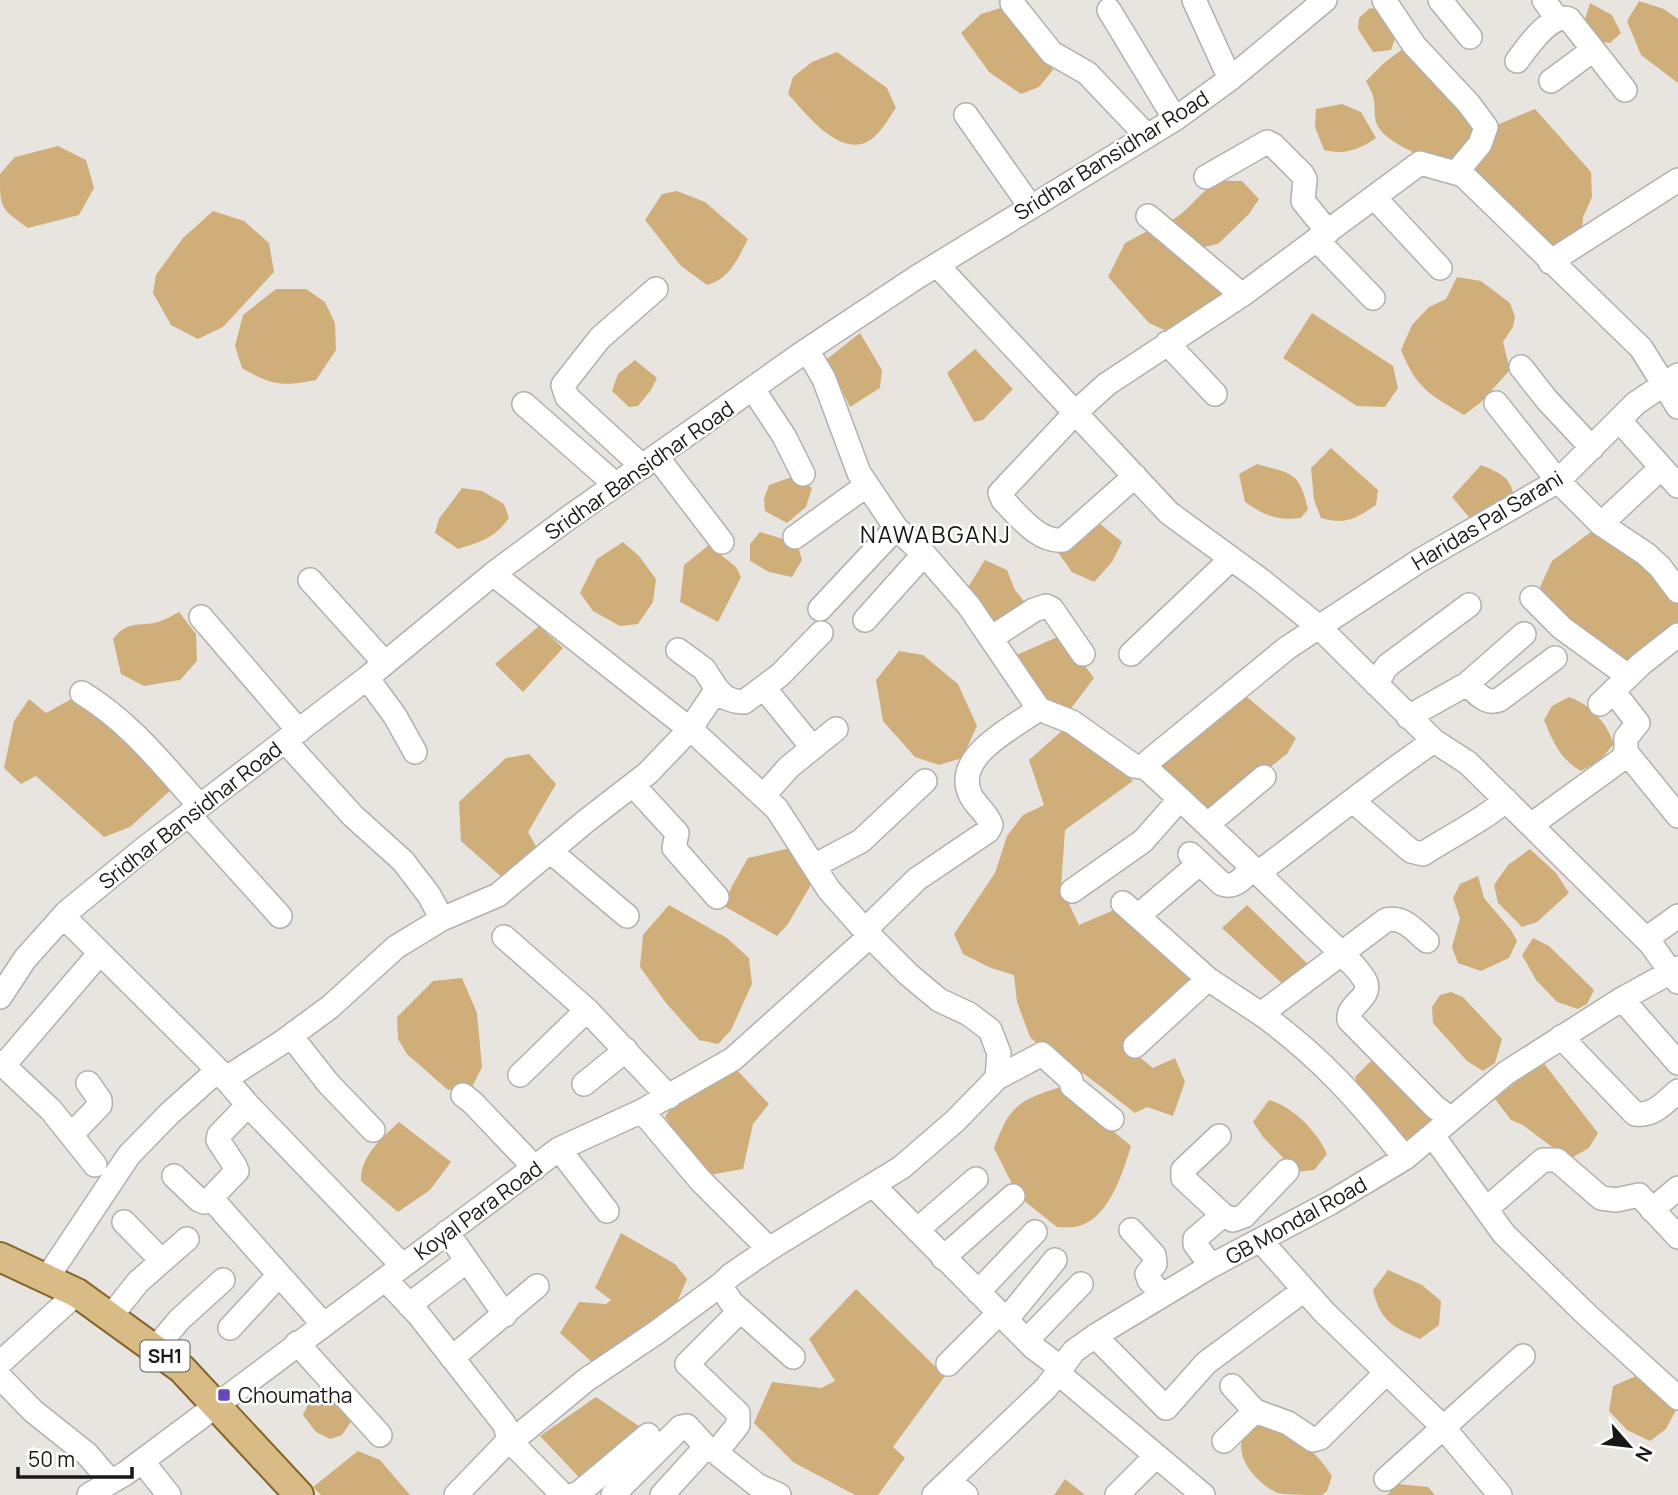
<svg xmlns="http://www.w3.org/2000/svg" width="1678" height="1495" font-family="Manrope,sans-serif">
  <style>
    .water { fill: #cfae7a }
    .lines { fill: none; stroke-linecap: round; stroke-linejoin: round }
    .minor-casing { stroke: #b3b0ac; stroke-width: 26 }
    .major-casing { stroke: #85652a; stroke-width: 32 }
    .minor { stroke: #fff; stroke-width: 23 }
    .major { stroke: #d9bb85; stroke-width: 28 }
    .poi-dot { fill: #6747c0; stroke: #fff; stroke-width: 2.5 }
    .labels { text-anchor: middle; dominant-baseline: central; stroke-width: 5; stroke-linejoin: round; paint-order: stroke }
    .shield { fill: #fff; stroke: #5e5d5c; stroke-width: 2 }
    .shield-label { font-size: 19px; font-weight: bold; fill: #191816 }
    .street-label { font-size: 21px; fill: #191816; stroke: #fff }
    .poi-label { font-size: 21px; fill: #191816; stroke: #fff; text-anchor: start }
    .neighbourhood-label { font-size: 23px; letter-spacing: 2px; fill: #191816; stroke: #fff }
  </style>
  <rect width="100%" height="100%" fill="#e8e5e1"/>
  <path class="water" d="M1639,1L1664,9L1678,19V83L1641,55L1627,21Z
    M1590,3L1612,15L1621,33L1610,43L1593,41L1582,29Z
    M1007,6L1047,52L1053,70L1039,87L1021,94L989,72L961,33L981,14Z
    M1370,8L1385,10L1398,30L1391,50L1373,52L1358,29L1359,18Z
    M1403,49L1419,54L1477,123C1476,137 1470,153 1457,160C1441,169 1393,145 1382,132C1371,120 1377,109 1373,96C1372,91 1368,86 1366,81L1385,62Z
    M837,52L887,88L896,108C889,117 884,128 876,135C846,166 807,115 788,94L793,77L812,62Z
    M1342,104L1361,112L1376,138C1359,150 1344,155 1324,150L1315,127L1316,109Z
    M1535,109L1591,172L1592,197L1583,217L1582,232L1551,253L1480,184L1474,169L1499,124Z
    M58,146L86,160L94,188L79,215L28,228C0,208 0,209 0,174L15,157Z
    M1242,181L1259,199L1249,214L1218,244L1199,248L1167,222C1187,216 1200,188 1220,182C1226,180 1235,181 1242,181Z
    M677,191L705,202L748,239C738,258 730,279 707,285L681,266L645,220L662,194Z
    M213,211L244,221L269,243L274,272L223,327L198,339L171,325L153,293L156,275L183,238Z
    M1153,228L1228,294L1173,334L1149,323L1108,277L1125,243Z
    M1457,277L1481,281L1510,303L1515,317L1513,327L1503,342L1510,370L1480,403L1464,415C1429,394 1417,389 1401,350L1412,325L1429,307L1446,299Z
    M276,289H306L325,302L335,323L336,350L316,380C283,387 271,385 242,368L235,346L243,315Z
    M1312,313L1393,366L1398,388L1385,407L1357,406L1283,358Z
    M860,333L882,370L880,388L850,407L827,359Z
    M975,349L1013,389L983,420L974,422L947,373Z
    M635,360L657,378L651,390L638,406L629,407L612,391L618,374Z
    M1331,448L1378,490L1376,505C1355,519 1346,525 1321,518L1314,500L1311,468Z
    M1257,464C1292,474 1299,471 1308,509L1301,518C1278,521 1263,515 1245,502L1239,474Z
    M1481,465C1500,473 1513,477 1514,501L1473,522L1452,497Z
    M795,476L812,488L806,507L787,523L765,511L764,499L769,485Z
    M462,488L482,491L504,504L509,518C495,538 480,542 458,549L435,533L439,519Z
    M1093,518L1122,542L1112,562L1094,582L1072,572L1057,551Z
    M760,532L786,540L798,546L802,560L792,577L769,572L750,561V544Z
    M1591,532L1618,541L1678,600V627L1630,663L1611,656L1550,605L1540,587L1552,561Z
    M623,542L639,556L656,579L653,602L638,624L620,626L593,611L580,593L597,559Z
    M709,545L736,567L741,577L718,622L680,602L684,565Z
    M985,560L1007,570L1015,590L1027,605L998,631L965,592Z
    M179,612L196,634L197,661L180,680L144,686L121,674L113,639C128,620 138,627 158,622C165,620 173,615 179,612Z
    M539,626L563,648L523,692L495,664Z
    M1062,635L1094,678L1066,715L1045,707L1012,657Z
    M899,651L923,655L958,684L977,726L962,758L939,765L915,757L883,721L876,680Z
    M1241,692L1296,738L1287,754L1209,815L1156,763Z
    M75,697L132,734L172,789L130,827L104,837L36,776L21,784L4,768L14,721L29,699L46,713Z
    M1569,697C1590,704 1607,723 1614,744L1599,761L1581,771C1560,759 1553,742 1544,720L1552,706Z
    M1064,729L1114,762L1133,781L1065,830L1061,887L1079,925L1123,906L1200,980L1128,1048L1153,1068L1175,1058L1185,1082L1173,1116L1147,1107L1135,1113L1083,1073L1076,1079L1030,1037L1017,1002L1014,975L991,968L963,954L954,934L995,873L1007,836L1023,815L1044,805L1029,760Z
    M529,754L556,784L528,832L538,850L505,880L461,841L459,802L506,758Z
    M790,848L812,883L788,924L777,936L724,906L732,886L748,858Z
    M1530,849L1556,873L1569,893L1537,922L1522,927L1498,903L1494,885L1508,865Z
    M1478,876L1484,898L1511,930L1517,941L1509,958L1481,971L1458,963L1452,947L1460,918L1453,898L1460,884Z
    M669,905L727,938L749,958L752,984L731,1030L718,1044L699,1040L666,1003L640,967L643,935Z
    M1247,905L1311,967L1287,988L1222,928Z
    M1533,938L1549,946L1594,990L1587,1004L1578,1009L1557,1002L1536,980L1522,955Z
    M462,978L477,1013L482,1067L472,1087L448,1090L407,1054L398,1039L397,1017L433,981Z
    M1451,992L1463,997L1502,1039L1495,1063L1483,1071L1467,1061L1433,1023L1432,1007L1440,995Z
    M1376,1056L1433,1110C1431,1131 1422,1133 1404,1140L1360,1092L1355,1077Z
    M1542,1061L1598,1133L1589,1148L1573,1157L1552,1147L1523,1125L1511,1120L1495,1099Z
    M735,1068L769,1104L753,1124L743,1169L704,1176L665,1117L672,1106Z
    M1060,1087L1131,1146C1123,1172 1109,1218 1079,1226C1072,1228 1064,1227 1057,1227L1018,1196L994,1148C1010,1105 1018,1101 1060,1087Z
    M1269,1100C1293,1107 1317,1131 1327,1154L1314,1170L1297,1172L1263,1137L1253,1122Z
    M399,1122L451,1162L430,1190L398,1212L361,1181C360,1156 382,1138 399,1122Z
    M621,1233L675,1264L687,1279L672,1314L593,1363L560,1333L579,1302L606,1304L611,1300L595,1288Z
    M1388,1270L1422,1285L1441,1301L1439,1325L1420,1339C1392,1327 1380,1320 1373,1290Z
    M856,1289L945,1376L893,1447L905,1458L878,1495H855L793,1462L754,1423L772,1382L821,1388L835,1381L809,1339Z
    M1636,1376L1665,1393L1678,1406L1666,1429L1650,1441L1627,1430L1609,1411L1613,1386Z
    M323,1392L343,1399L355,1416L342,1435L330,1439L316,1432L303,1415L309,1402Z
    M596,1397L652,1435L589,1488L540,1436Z
    M1266,1423C1295,1439 1314,1447 1332,1476L1327,1491L1322,1495C1309,1495 1289,1495 1277,1493C1248,1479 1219,1435 1266,1423Z
    M358,1451L380,1460L410,1495H321L313,1487Z
    M1065,1479L1085,1495H1054Z
    M1398,1484L1428,1487L1435,1495H1387Z"/>
  <g class="lines">
    <defs>
      <path id="minor" d="M1194,0L1230,79
        M1384,0L1414,45L1469,104L1486,127L1480,144L1456,173
        M1440,0L1470,37
        M1544,0L1557,19
        M1012,3L1052,53L1087,73L1147,136
        M1109,10L1175,119
        M1517,61C1527,47 1551,13 1569,19L1625,90
        M1551,81L1593,50
        M966,115L1030,206
        M1206,177L1267,142L1273,145L1302,174L1305,179L1303,201L1328,232
        M1374,197L1440,268
        M1148,216L1242,295
        M1317,240L1373,298
        M1550,262L1678,180
        M938,266L1169,513L1262,581L1319,627L1434,741L1468,763L1651,944L1678,982
        M1167,343L1215,394
        M807,350L824,379L859,473L896,528L924,554L969,606L1039,709L1072,722L1134,766L1146,768
        M1521,367L1547,400L1592,448
        M753,389L784,436L803,474
        M1496,403L1558,481L1601,524L1646,554L1660,567L1678,591
        M524,404L616,485
        M1619,420L1678,486
        M657,457L722,542
        M643,467L567,397L563,385L600,338L656,289
        M1135,476L1063,540C1039,543 1019,516 1003,500L1000,493L1076,412L1107,384L1242,295L1420,163L1463,175L1641,348L1678,407
        M1601,524L1661,468
        M795,537L867,485
        M493,574L697,735L777,809L829,890L870,936L908,974L939,1000L969,1014L990,1030L999,1053L997,1078L955,1121L902,1167L769,1249L731,1275L723,1283L724,1291L731,1302L793,1357
        M310,580L384,662
        M1532,598L1562,628L1628,676
        M820,609L896,528
        M201,617L299,731
        M865,620L924,554
        M991,638L1034,610L1046,606L1052,609L1083,654
        M678,650L704,669L717,689L726,698L735,701L744,702L780,675L821,633
        M1131,654L1231,559
        M367,678L395,716L415,752
        M1376,684L1387,666L1469,605
        M1467,684L1524,634
        M764,688L812,747
        M82,693C131,723 162,764 200,806
        M1600,704L1641,664L1678,635
        M1408,717L1467,684C1476,692 1485,705 1499,700L1555,658
        M285,741L353,816L403,861L429,895L442,919
        M1626,752L1678,816
        M633,785L677,833L674,848L717,897
        M763,796L789,767L836,729
        M1353,801L1411,851L1423,854C1450,836 1481,822 1506,800
        M189,815L280,916
        M1208,824L1264,777
        M1531,825L1622,759L1626,752V738L1638,723L1613,691
        M550,851L627,916
        M1190,854L1222,884C1236,889 1243,877 1253,868
        M814,866L861,841L925,781
        M1258,873C1317,829 1373,782 1434,741
        M1072,891L1143,841L1180,799
        M1123,903L1208,979L1135,1046
        M1138,916L1200,863
        M64,917L218,1070L248,1105L402,1265
        M865,930L917,879L988,831L991,825C987,812 975,806 970,794C953,756 1014,727 1039,709
        M504,937L587,1010L669,1097
        M1646,939L1678,916
        M1208,979L1261,1014L1386,920C1404,916 1415,931 1427,941
        M0,997L25,959L67,912L145,848L367,678L493,574L567,519L807,350L917,277L1175,119L1230,79L1325,0
        M1622,999L1678,1063
        M1261,1014C1320,1056 1360,1102 1405,1158
        M291,1036L328,1083L373,1130
        M1561,1037L1635,1114C1654,1116 1664,1103 1678,1091
        M0,1062L51,1110L95,1165
        M4,1065L100,953
        M520,1075L587,1010
        M997,1078L1042,1054L1071,1080L1072,1086L1112,1119
        M225,1079L281,1043L330,1007L396,947L442,919L498,895L586,821L648,773L690,729L717,689
        M584,1084L626,1050
        M463,1095L473,1103L535,1168
        M642,1111L700,1180L769,1249
        M1450,1118L1435,1107L1349,1020C1347,1004 1371,999 1366,983C1362,970 1326,939 1315,928C1259,874 1204,820 1146,768L1149,761L1287,648L1419,561L1558,481L1636,403L1678,375
        M71,1135L100,1105V1100L88,1083
        M1219,1136L1183,1170V1178L1223,1215L1233,1220L1244,1216L1287,1171
        M1433,1136L1504,1234L1588,1316L1678,1398
        M559,1149L607,1211
        M174,1176L199,1200L204,1202L208,1201L237,1171L235,1166L218,1140L219,1135L248,1105
        M874,1186L1033,1347L1061,1368
        M211,1198L323,1324
        M1486,1209L1543,1160H1557L1601,1198L1616,1200L1639,1195L1678,1237
        M1652,1210L1678,1188
        M124,1222L162,1261
        M917,1230L976,1179
        M1131,1230L1154,1255L1155,1264L1147,1274L1149,1280L1162,1295
        M447,1232L505,1315
        M1260,1240L1324,1312L1443,1427L1500,1495
        M943,1258L1013,1196
        M1211,1266L1195,1244V1239L1223,1215
        M47,1278L129,1155L170,1113L218,1070
        M385,1279L418,1314L505,1425L509,1440L563,1495
        M978,1292L1035,1232
        M409,1305L467,1261
        M740,1311L687,1364L738,1413V1425L717,1451L719,1455L757,1485L779,1495
        M111,1316L138,1282L187,1239
        M1006,1320L1055,1260
        M230,1328L279,1275
        M1095,1336L1166,1408L1206,1363L1304,1290
        M1027,1340L1081,1284
        M297,1343L380,1435
        M155,1349L179,1320L223,1280
        M452,1358L537,1286
        M0,1363L77,1293
        M948,1364L999,1313
        M1058,1373L1203,1495
        M0,1377L33,1411L87,1454L111,1482
        M1232,1386L1255,1411L1288,1423L1313,1440L1320,1438L1386,1373
        M1224,1441L1255,1411
        M511,1442L586,1380L657,1332L723,1283
        M142,1461L169,1495
        M1386,1479L1523,1356
        M949,1481L966,1495
        M89,1495L126,1473L559,1149L642,1111L733,1059L870,936
        M456,1495L509,1440
        M573,1495L580,1492L648,1435
        M613,1495L681,1427L687,1426L707,1448
        M662,1495L703,1450L717,1451
        M934,1495L1046,1388L1074,1351L1095,1336L1211,1266L1330,1203L1405,1158L1506,1073L1622,999L1678,968
        M1117,1495L1156,1456"/>
      <path id="major" d="M0,1257L77,1293L182,1369L299,1495"/>
    </defs>
    <use href="#minor" class="minor-casing"/>
    <use href="#major" class="major-casing"/>
    <use href="#minor" class="minor"/>
    <use href="#major" class="major"/>
  </g>
  <rect class="poi-dot" x="217" y="1388" width="14" height="14" rx="3.5"/>
  <g class="labels">
    <rect class="shield" x="140.5" y="1340.5" width="49" height="31" rx="5"/>
    <g class="shield-label">
      <text x="165" y="1356">SH1</text>
    </g>
    <g class="street-label">
      <text transform="translate(1111 155) rotate(-32)">Sridhar Bansidhar Road</text>
      <text transform="translate(639 470) rotate(-35)">Sridhar Bansidhar Road</text>
      <text transform="translate(1487 520) rotate(-31)">Haridas Pal Sarani</text>
      <text transform="translate(190 815) rotate(-38)">Sridhar Bansidhar Road</text>
      <text transform="translate(478 1210) rotate(-36)">Koyal Para Road</text>
      <text transform="translate(1296 1220) rotate(-29)">GB Mondal Road</text>
    </g>
    <g class="poi-label">
      <text x="238" y="1395">Choumatha</text>
    </g>
    <g class="neighbourhood-label">
      <text x="936" y="534">NAWABGANJ</text>
    </g>
  </g>
  <g transform="translate(1629 1446) rotate(118)" stroke="#ffffff" stroke-width="5" paint-order="stroke">
  <path d="M0-5L12 26L0 18L-12 26Z" fill="#191816"/>
  <text y="-10" font-size="19" font-weight="bold" text-anchor="middle" fill="#191816">N</text>
  </g>
  <path d="M18 1467v10h114v-10" fill="none" stroke="#191816" stroke-width="3.5"/>
  <text x="28" y="1467" font-size="21" fill="#191816" stroke="#ffffff" stroke-width="5" paint-order="stroke">50 m</text>
</svg>
